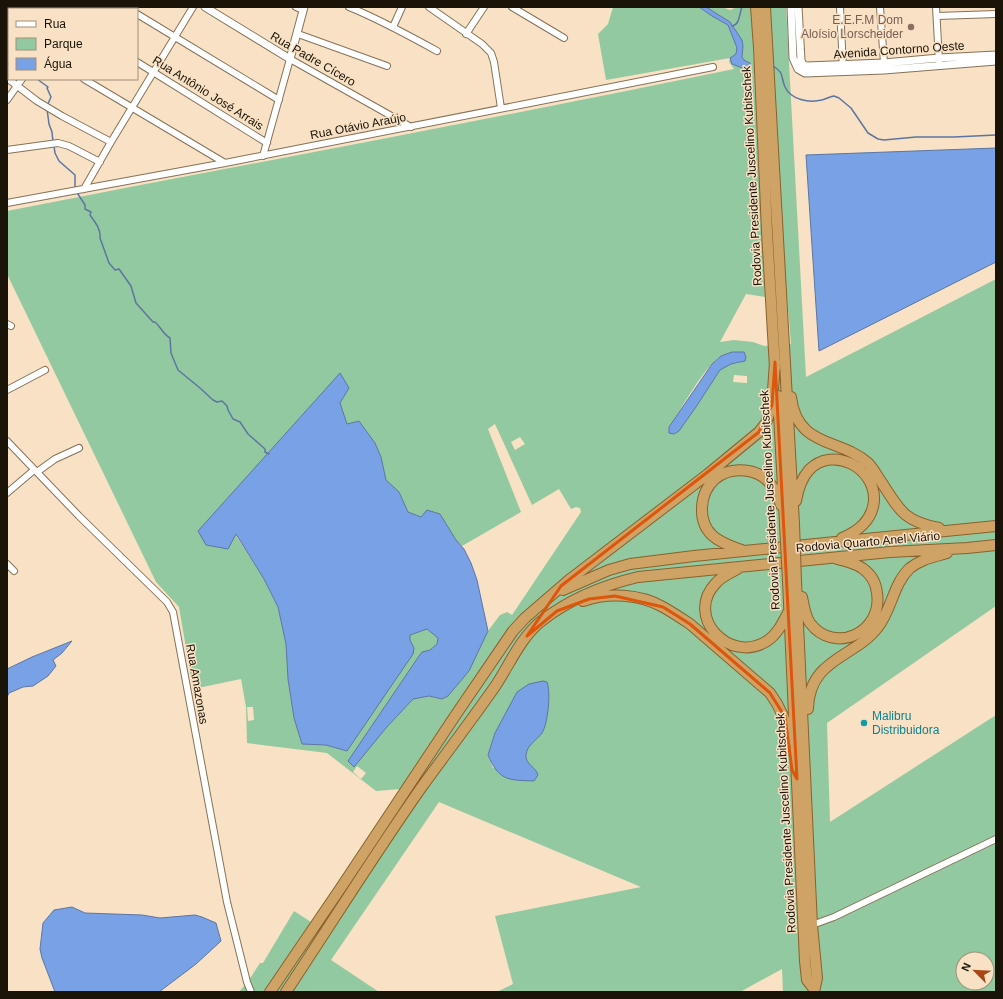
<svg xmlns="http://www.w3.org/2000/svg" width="1003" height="999" font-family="Arial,sans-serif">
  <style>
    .green { fill: #93c9a0; fill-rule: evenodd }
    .water { fill: #79a1e5; stroke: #5c76a3 }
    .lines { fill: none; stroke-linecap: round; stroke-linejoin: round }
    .stream { stroke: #5c76a3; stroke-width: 1.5 }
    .minor-casing { stroke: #867258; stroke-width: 8 }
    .tertiary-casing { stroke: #867258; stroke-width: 9 }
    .trunk-casing { stroke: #88622c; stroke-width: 12 }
    .minor { stroke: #fff; stroke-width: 6 }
    .tertiary { stroke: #fff; stroke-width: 7 }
    .trunk { stroke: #cfa366; stroke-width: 10 }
    .trunk-bridge-casing { stroke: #88622c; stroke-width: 12; stroke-linecap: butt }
    .trunk-bridge { stroke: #cfa366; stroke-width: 10 }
    .marked { fill: none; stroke: #de560c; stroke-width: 3; stroke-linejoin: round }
    .education-dot { fill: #8d6e63; stroke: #f8e1c4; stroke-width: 1.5 }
    .culture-dot { fill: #0f9aa8; stroke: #f8e1c4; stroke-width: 1.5 }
    .labels { text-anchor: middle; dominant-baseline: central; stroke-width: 3; stroke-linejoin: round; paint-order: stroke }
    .education-label { font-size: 12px; fill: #785e54; stroke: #f8e1c4; text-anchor: end }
    .street-label { font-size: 12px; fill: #1a1308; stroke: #f8e1c4 }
    .culture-label { font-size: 12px; fill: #0d838f; stroke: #f8e1c4; text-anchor: start }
  </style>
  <rect width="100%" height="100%" fill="#f8e1c4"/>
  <path class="green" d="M613,7H699L712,16L728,25L737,48L736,54L732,56L738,65L741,68L750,63L744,60L742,57L743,46L730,22L706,7H722L730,10L737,7H751L764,251L765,297L746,294L720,342L734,340L753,342L764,346L791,344L786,286L784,281L769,7H786L806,377L996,279V606L827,723L830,822L996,715V992H783L782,969L740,992H497L513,984L495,916L641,887L439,802L331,960L379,992H239L249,980L260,963H263L294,911L311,922L401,789L376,791L327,753L247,743L246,707L241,679L193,689L179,607L156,582L7,274V211C249,164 492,119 734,69L729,62L730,58L606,80L598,34L608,24ZM732,352L740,363L731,364L720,370L696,407L679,431L674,434L669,427C681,410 704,366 721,356C724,354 729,354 732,352ZM734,375L747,376V383L733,382ZM340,403L347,424L359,421L375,443L381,457L386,481L399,492L408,512C427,519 448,531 462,546L521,512L488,429L495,424L532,505L559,489L571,509L576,507L580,508L581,512L512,615L507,612L500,615L488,631L469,671L448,696L442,699L429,696L413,699L386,728L348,761L419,656L422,652L430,650L437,644L438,638L427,629L410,635L409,640L414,648L347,751L326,745L302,744L294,718L288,679L286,644L278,607L264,579L235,534ZM520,437L525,444L515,450L511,442ZM247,707H253L254,720L248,721ZM543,732C536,739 520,751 527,762C529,765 534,768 536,771L493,768L488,755L495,733ZM357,766L366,773L361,779L353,772ZM963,959H987V983H963Z"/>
  <path class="water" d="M699,7H706L730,22L742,40L743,46L742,57L744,60L750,63V69H745L732,64L730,58L736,54L737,48L728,25L712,16Z
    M996,148V262L819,351L806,155Z
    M732,352H744L746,357L745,361L731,364L720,370L696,407L679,431L674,434L669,433V427L712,364L721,356Z
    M340,373L349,388L340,403L347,424L359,421L375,443L381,457L386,480L399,492L408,512L421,517L427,510L440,514L456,540L464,549L471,563L477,580L488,631L469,671L448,696L442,699L429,696L413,699L386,728L354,767L348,761L419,656L422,652L430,650L437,644L438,638L427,629L410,635V640L414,648L413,654L347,751L326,745L302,744L294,718L288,679L286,644L278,607L264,579L236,534L228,549L206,545L198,531Z
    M72,641L62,653L53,660L56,666L48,676L33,686L23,687L9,693L7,697V669L32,657Z
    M543,681L547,682C551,692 548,724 542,733C536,741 527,745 526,755C525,764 536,767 538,775L534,781C508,780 499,781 488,755L495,733L517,692L529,684Z
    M72,907L85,913L142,915L160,918L195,915L202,917L216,923L221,941L196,964L159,992H55L42,958L40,949L43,923L54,910Z"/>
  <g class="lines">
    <path class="stream" d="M732,26C740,25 739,14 742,7
      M773,66C785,74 780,75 785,87C791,100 809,103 822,100C826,99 829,97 834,96L839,98L851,108L868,133L878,139L884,140L916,137H954L996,135
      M37,79L48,87L47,88L51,97L47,106
      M47,109L49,124L52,132L53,142
      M54,146L55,153L59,161L75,175V188
      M76,191L85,205V209L91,212L90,215C95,222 101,229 100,238L109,263L115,270L119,269L131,286L136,303L153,322H155C161,327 163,334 170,338L171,353L178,370L200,388L213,400L217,402L222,401L227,406L228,410L233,419L240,422L248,434L265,449V452L269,454"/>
    <defs>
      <path id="minor" d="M45,7L49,9
        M126,7L129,9
        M296,7L303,10
        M349,7C379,19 408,35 437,51
        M429,7L482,44L491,53L494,62L501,108
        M512,7L564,38
        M840,7L843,68
        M880,7L884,63
        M936,7L939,61
        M67,9L68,7
        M137,14L279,100
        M937,16L996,14
        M393,27L402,7
        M7,32L9,33
        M298,34L387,66
        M466,34L484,7
        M137,62L267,143
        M7,78L37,101L62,116L111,142
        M84,79L225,163
        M7,100L22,79
        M7,150L58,143L69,146L100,162
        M263,156L290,59L411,127
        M84,189L111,142L193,7
        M7,203L225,163L713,67
        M7,324L11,326
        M7,390L45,370
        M7,441L79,516L167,602L173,612L227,902L247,982L251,992
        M37,472L55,459L79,448
        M7,493L34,470
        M7,564L14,571
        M812,925L834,917L996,839"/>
      <path id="tertiary" d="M205,7L290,59L304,7
        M791,7L793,58L798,69L805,73L884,70L996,61
        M798,7L801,60L803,65
        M803,65L807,66L884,63L939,58L996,55"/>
      <path id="trunk" d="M756,7L759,48L767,232L775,368
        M765,7L794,524
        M778,396L785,524
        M791,397C797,448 840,438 868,463C874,469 877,476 882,483C900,511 904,521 939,528
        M796,501C798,489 801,479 809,470C833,445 876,468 874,501C872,521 858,531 842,538
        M744,551C734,547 722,544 713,536C697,522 699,493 715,479C731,465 760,468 772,486C777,492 779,499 781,505
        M739,568C731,573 722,576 716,583C684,616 729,665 767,641C778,634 784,620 790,609
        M788,581L805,961L807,980L814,989
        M796,581L812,925L817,978L814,992
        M563,590L609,570L630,564L694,556L996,526
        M802,597C804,606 805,616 810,623C834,655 883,633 877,593C876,583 871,574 862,568C855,563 845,561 837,559
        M583,601C608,592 640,594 663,607C672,612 681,618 690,624L770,693C781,708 787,722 790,740
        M808,709C809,658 855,658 878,627C892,609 893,584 910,568C921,559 934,557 947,553
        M270,992L342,886L457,713L513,631L525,618L569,580L708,474L759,432L766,423L772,405L775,362
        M286,992C331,924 374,855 421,788C445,755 470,722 494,688C509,666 519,640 540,622C568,600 604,585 638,577L890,552L967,548L996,545"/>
    </defs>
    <use href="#minor" class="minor-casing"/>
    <use href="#tertiary" class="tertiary-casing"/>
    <use href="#trunk" class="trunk-casing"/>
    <use href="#minor" class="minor"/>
    <use href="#tertiary" class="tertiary"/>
    <use href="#trunk" class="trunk"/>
    <defs>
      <path id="trunk-bridge" d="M785,524L788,581
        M794,524L796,581"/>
    </defs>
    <use href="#trunk-bridge" class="trunk-bridge-casing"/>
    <use href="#trunk-bridge" class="trunk-bridge"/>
  </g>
  <path class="marked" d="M775,362L797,779L792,770L785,717L770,693L690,624L663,607L615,596L589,599L557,611L527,636L561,586L759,432L772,405Z"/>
  <circle class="education-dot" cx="911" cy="27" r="4"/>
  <circle class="culture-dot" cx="864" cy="723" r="4"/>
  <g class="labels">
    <g class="education-label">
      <text x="903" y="20">E.E.F.M Dom<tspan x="903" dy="14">Aloísio Lorscheider</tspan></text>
    </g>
    <g class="street-label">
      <text transform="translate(899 50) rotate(-4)">Avenida Contorno Oeste</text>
      <text transform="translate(313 59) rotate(30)">Rua Padre Cícero</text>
      <text transform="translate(208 93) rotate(32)">Rua Antônio José Arrais</text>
      <text transform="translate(358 126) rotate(-11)">Rua Otávio Araújo</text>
      <text transform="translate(752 176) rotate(-93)">Rodovia Presidente Juscelino Kubitschek</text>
      <text transform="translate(770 500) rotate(-93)">Rodovia Presidente Juscelino Kubitschek</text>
      <text transform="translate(868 542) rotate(-5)">Rodovia Quarto Anel Viário</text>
      <text transform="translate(197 684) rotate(80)">Rua Amazonas</text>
      <text transform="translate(786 823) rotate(-93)">Rodovia Presidente Juscelino Kubitschek</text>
    </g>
    <g class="culture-label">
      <text x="872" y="716">Malibru<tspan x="872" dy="14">Distribuidora</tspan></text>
    </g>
  </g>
  <rect width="1003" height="999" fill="none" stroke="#1a1308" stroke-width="16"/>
  <rect x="8" y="8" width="130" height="72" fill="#f8e1c4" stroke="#9f8f79"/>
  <rect x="16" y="21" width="20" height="6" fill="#ffffff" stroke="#9f8f79"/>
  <text x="44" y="28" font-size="12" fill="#1a1308">Rua</text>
  <rect x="16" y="38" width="20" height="12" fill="#93c9a0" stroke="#9f8f79"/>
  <text x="44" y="48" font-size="12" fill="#1a1308">Parque</text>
  <rect x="16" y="58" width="20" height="12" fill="#79a1e5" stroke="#9f8f79"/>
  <text x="44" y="68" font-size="12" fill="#1a1308">Água</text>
  <g transform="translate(975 971) rotate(294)"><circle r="19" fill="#f8e1c4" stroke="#9f8f79"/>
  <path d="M0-3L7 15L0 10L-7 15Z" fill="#a94512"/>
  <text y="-6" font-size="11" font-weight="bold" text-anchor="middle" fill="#1a1308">N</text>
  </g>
</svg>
